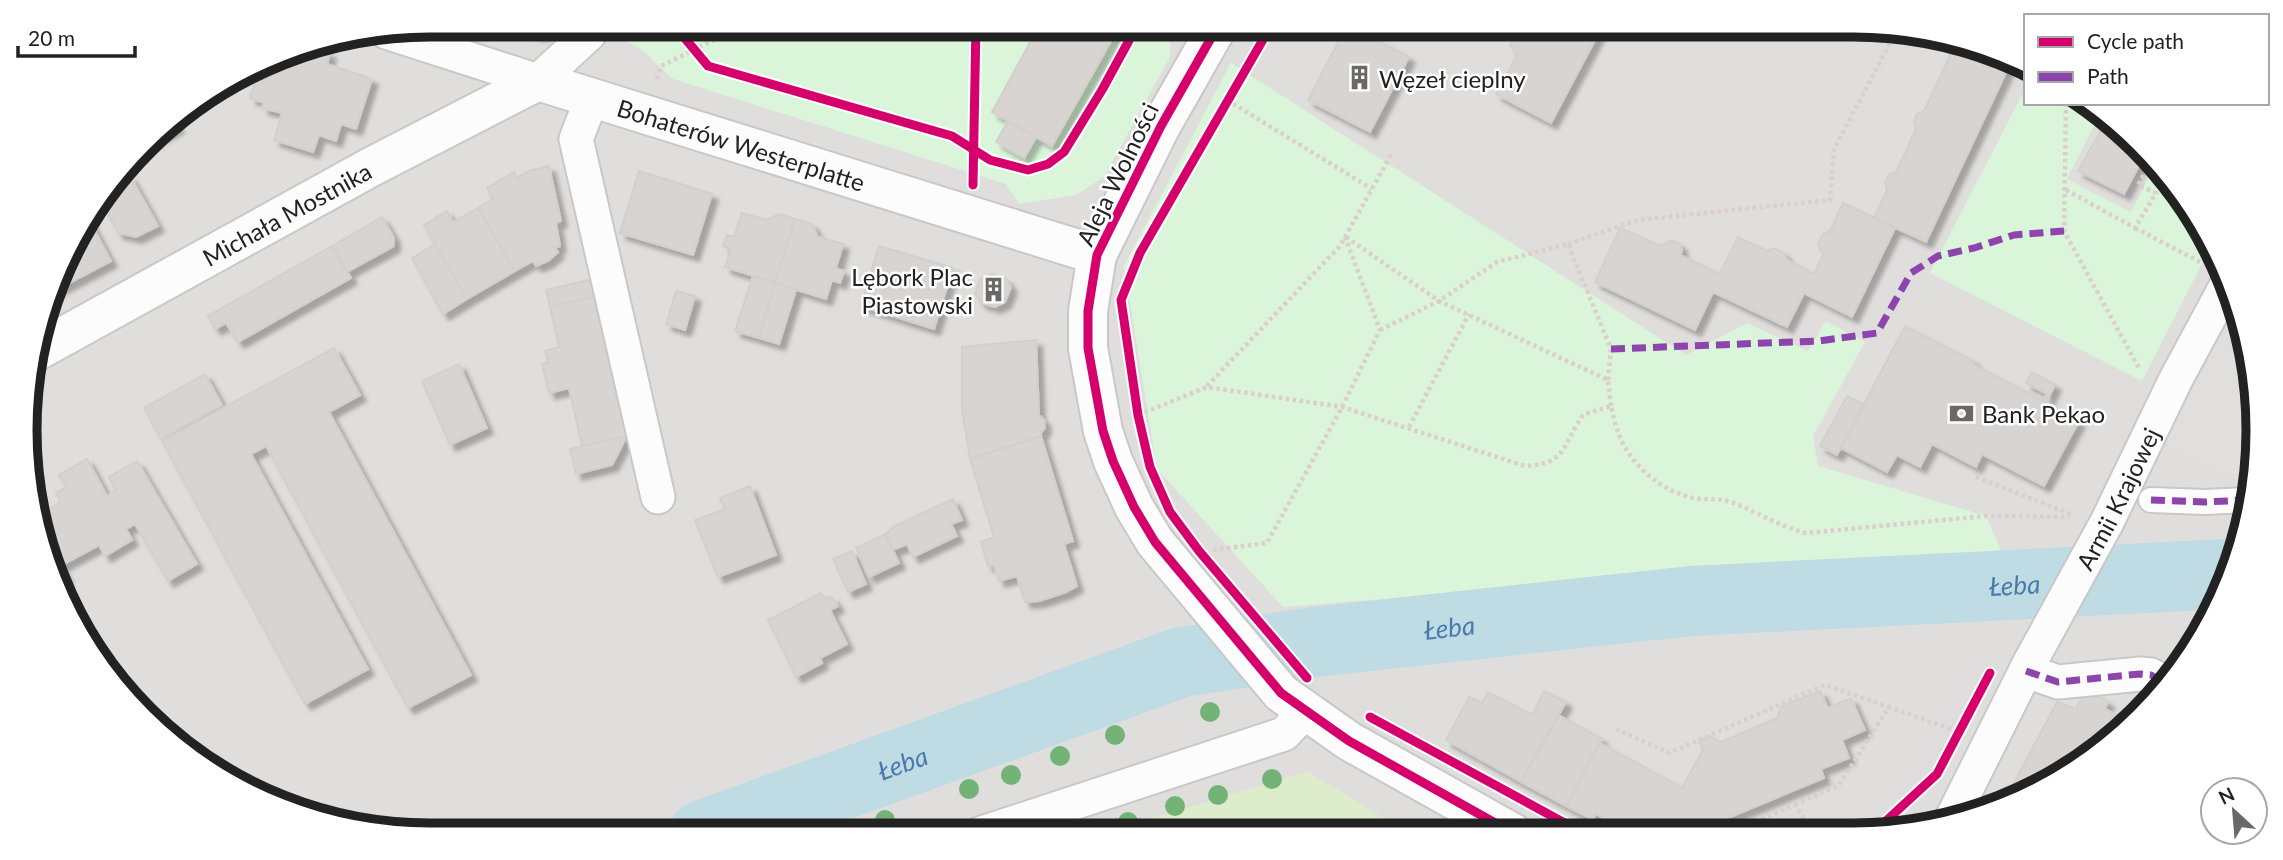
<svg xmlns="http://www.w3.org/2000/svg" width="2283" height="860" font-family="Lato,sans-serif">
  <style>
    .residential { fill: #dfdedc }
    .grass { fill: #ddeccb }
    .park { fill: #daf5da }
    .parking { fill: #e0dfde }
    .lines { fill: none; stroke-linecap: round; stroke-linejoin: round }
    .river { stroke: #bfdbe3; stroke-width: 70 }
    .building { fill: #d7d4d2; stroke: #d3d0cc; stroke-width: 2; filter: url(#shadow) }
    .pedestrian-casing { stroke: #c9c8c7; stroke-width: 28 }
    .minor-casing { stroke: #c9c8c7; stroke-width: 37 }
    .tertiary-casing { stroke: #c9c8c7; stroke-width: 42 }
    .path { stroke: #dccecd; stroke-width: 4.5; stroke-dasharray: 3.5 3.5; stroke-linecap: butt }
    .pedestrian { stroke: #fdfcfc; stroke-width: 24 }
    .minor { stroke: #fdfcfc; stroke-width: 33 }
    .tertiary { stroke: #fdfcfc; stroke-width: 38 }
    .quiet { stroke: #8e44ad; stroke-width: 7; stroke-dasharray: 14 7; stroke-linecap: butt }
    .cycleway-casing { stroke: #fff; stroke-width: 13 }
    .cycleway { stroke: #d6006c; stroke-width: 9 }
    .tree { fill: #73b476 }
    .labels { text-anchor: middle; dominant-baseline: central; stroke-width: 5; stroke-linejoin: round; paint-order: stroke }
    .poi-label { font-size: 24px; fill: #222; stroke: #fff; text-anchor: start }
    .street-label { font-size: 24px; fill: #222; stroke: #fff }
    .water-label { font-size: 26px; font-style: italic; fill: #4a7aab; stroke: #fff }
    .rim { fill: none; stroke: #222; stroke-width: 9 }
  </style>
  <defs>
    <filter id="shadow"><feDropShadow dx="6" dy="6" stdDeviation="2" flood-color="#0004"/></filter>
  </defs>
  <rect width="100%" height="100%" fill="#f0eeeb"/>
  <path class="residential" d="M430,24H1853L1958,38L2026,72V103H2089L2100,109L2204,228L2255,377L2245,535L2190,655L2121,735L2032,794L1906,832L1407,833L1308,772L1102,834L430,835L325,822L183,752L93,655L32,510L28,377L79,228L163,125L299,46Z"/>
  <path class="grass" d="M1308,772L1407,833L1102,834Z"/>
  <path class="park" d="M613,24L1171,25L1170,57L1104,177L1076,195L1019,204L1006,184L673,79L642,50L609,31Z
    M1231,63L1686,355L1747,323L1808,351L1826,321L1865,342L1813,436L1818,466L1986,516L2006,562L1773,568L1283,607L1157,469L1124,266Z
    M2026,87V103H2089L2102,110L2067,179L2131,212L2153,169L2204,228L2211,246L2142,381L1930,273Z"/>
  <path class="parking" d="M2216,343L2249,361L2255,377L2248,486L2163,442Z"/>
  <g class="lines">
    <path class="river" id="s1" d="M703,835L1182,662L1314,642L1691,601L2227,574"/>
  </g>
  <path class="building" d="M505,24H561L559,28L539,35Z
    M1040,24H1087L1112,39L1052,146L992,112Z
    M1087,24H1120L1112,39Z
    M1533,24L1603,25L1551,123L1496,94L1517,55L1510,45L1515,35L1527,36Z
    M1347,25L1409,57L1370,132L1308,100Z
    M1958,38L2010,64L1926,242L1874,218L1887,190L1885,183L1889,174L1896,172L1916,129L1914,122L1917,114L1924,111L1950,56L1947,49L1951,41Z
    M306,45L330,53L327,64L372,79L356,129L341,124L336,141L319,135L313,152L274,140L282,113L262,108L264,103L250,98L259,69L299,46Z
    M2108,118L2143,158L2124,194L2078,171Z
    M173,119L178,127L147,144L163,125Z
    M1008,121L1036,137L1024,158L996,142Z
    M549,166L561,221L556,223L560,246L555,248L558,252L548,261L536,266L533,261L515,271L478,208L493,199L487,188L514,172L517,178L529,171Z
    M639,171L712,194L693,255L620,233Z
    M130,176L158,226L136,237L118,233L101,200L112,186Z
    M1843,203L1895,228L1852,317L1804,293L1787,327L1713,292L1695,330L1595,282L1620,228L1661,246L1671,240L1680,244L1682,252L1680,255L1720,274L1738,237L1767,251L1774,248L1784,253L1787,260L1814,274L1824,253L1821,252L1818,244L1823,234L1830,231Z
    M478,208L515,271L467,299L424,225L447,211L453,222Z
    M742,213L767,220L779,214L795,219L775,283L725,267L731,249L723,246L727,235L734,237Z
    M382,217L394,238V246L347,272L332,246Z
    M88,218L111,261L58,289L79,228Z
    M795,219L812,224L818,237L843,244L836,268L844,271L840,283L832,280L826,299L775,283Z
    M435,244L467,299L443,314L412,258Z
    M332,246L351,278L238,342L226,323L215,329L208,316Z
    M879,246L953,268L934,329L861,306Z
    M992,274L1006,279L1011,287L1005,302L995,307L981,303L975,293L980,279Z
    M753,276L775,283L759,338L735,331Z
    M593,279L597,296L550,307L546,290Z
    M775,283L796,290L779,344L759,338Z
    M676,291L695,296L685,330L666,324Z
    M597,296L627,436L582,446L569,388L549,393L542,364L548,362L545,351L559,347L550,307Z
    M1905,326L1974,361L1973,364L2043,401L2047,394L2026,383L2032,372L2055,385L2046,403L2079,421L2044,486L1982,454L1976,467L1932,444L1920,467L1897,455L1887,472L1841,448Z
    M1036,340L1039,415L1044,420L1045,428L1041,433V436L970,459L962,410V347Z
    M334,348L360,395L329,412L471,675L408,708L266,446L251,454L368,669L305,704L162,441Z
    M459,364L487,428L450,445L422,381Z
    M205,374L222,405L161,439L144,408Z
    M1847,396L1864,405L1837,455L1820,446Z
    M627,436L612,465L576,474L570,449Z
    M1041,436L1073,541L1064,544L1077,586L1066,592L1039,601L1025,602L1017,576L999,581L994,565L988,566L981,542L994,537L970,459Z
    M87,459L107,496L116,490L109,477L137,461L197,564L168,581L135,524L126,529L132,540L105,556L99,545L60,566L67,577L62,580L32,506L38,503L43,512L61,502L56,493L66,488L59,475Z
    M750,486L776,555L718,577L695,520L725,509L720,498Z
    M953,499L962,520L951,524L957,536L913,557L907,544L893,550L885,534L896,525Z
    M885,534L899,563L869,577L856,548Z
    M852,551L866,584L848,592L833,559Z
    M821,593L825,600L832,597L838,606L830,610L847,644L820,658L822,663L796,677L768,620Z
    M2086,689L2108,702L2105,709L2115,714L2120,725L2136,718L2121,735L2032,794L2004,802L2057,702L2076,709Z
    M1544,691L1566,702L1521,782L1446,740L1469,697L1482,703L1488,692L1532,715Z
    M1820,691L1828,708L1851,698L1865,730L1842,740L1849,758L1821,769L1824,778L1723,820L1717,832L1631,833L1596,814L1593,820L1566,806L1600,743L1682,788L1703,750L1699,741L1710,736L1721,742L1777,718L1782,706Z
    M1558,715L1602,739L1566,806L1521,782Z"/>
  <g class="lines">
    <defs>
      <path id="pedestrian" d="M2151,500L2205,502L2247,500"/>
      <g id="minor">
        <path d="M386,32L538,81L589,34L596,24"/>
        <path d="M592,98L576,139L658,497"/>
        <path d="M2026,671L2058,682L2140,674L2151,675L2166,683"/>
        <path id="s2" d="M1952,818L2029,664L2107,522L2176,379L2225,288"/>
        <path d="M979,834L1284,734L1305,712"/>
      </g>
      <g id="tertiary">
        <path d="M1219,24L1161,126L1097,255L1088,311V348L1103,431L1113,461L1134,507L1155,542L1281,693L1349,741L1513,833"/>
        <path id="s3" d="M37,351L371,167L538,81L1097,255"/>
      </g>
    </defs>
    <use href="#pedestrian" class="pedestrian-casing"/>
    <use href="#minor" class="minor-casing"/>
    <use href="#tertiary" class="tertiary-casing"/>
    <path class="path" d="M1474,24L1508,39L1516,24
      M657,79L661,66L747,24
      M1227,100L1372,189
      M2066,103L2064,231L2140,370
      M973,178L976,24
      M2066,190L2135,228L2156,193L2138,185L2149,165
      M2135,228L2200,262
      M1346,237L1439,301L1608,380L1611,406
      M1568,244L1638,220L1830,200L1834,149L1897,30
      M1380,330L1439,301L1497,262L1568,244L1611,349L1608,380
      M2236,345L2246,350
      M1207,386L1340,246L1392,153
      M1138,415L1207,387L1342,407L1525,466C1569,464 1562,443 1584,414L1611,406C1613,415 1615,424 1618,432C1629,464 1661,491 1693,498C1706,500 1718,498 1731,502C1756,511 1780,527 1806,533L1986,516L2069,517
      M1409,427L1469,314
      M1976,477L2071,514
      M1213,550L1267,543L1342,407L1380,330L1345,237
      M1616,729L1669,753L1825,685L1889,707
      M1795,805L1839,785L1889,707L1956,731
      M1729,832L1795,805L1813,832
      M925,834L945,828"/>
    <use href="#pedestrian" class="pedestrian"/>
    <use href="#minor" class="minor"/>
    <use href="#tertiary" class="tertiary"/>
    <path class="quiet" d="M1611,349L1819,341L1877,333L1911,273L1938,256L1974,248L2014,235L2064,231
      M2151,500L2205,502L2247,500
      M2026,671L2058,682L2140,674L2151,675L2166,683"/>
    <defs>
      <path id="cycleway" d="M673,24L708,66L952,136L990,160L1028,170L1048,164L1064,152L1102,90L1138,24
        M1219,24L1161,126L1097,255L1088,311V348L1103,431L1113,461L1134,507L1155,542L1281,693L1349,741L1513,833
        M1272,24L1140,253L1121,300L1138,415L1150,467L1170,512L1199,551L1307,678
        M973,185L976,24
        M1370,717L1583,833
        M1874,832L1937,774L1990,673"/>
    </defs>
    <use href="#cycleway" class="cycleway-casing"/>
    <use href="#cycleway" class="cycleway"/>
  </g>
  <g class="tree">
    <circle cx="1210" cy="712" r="10"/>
    <circle cx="1115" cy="735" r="10"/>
    <circle cx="1060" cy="756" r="10"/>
    <circle cx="1011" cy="775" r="10"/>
    <circle cx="1272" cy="779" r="10"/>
    <circle cx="969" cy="789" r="10"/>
    <circle cx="1218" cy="795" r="10"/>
    <circle cx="1175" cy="806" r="10"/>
    <circle cx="885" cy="820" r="10"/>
    <circle cx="1128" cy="822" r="10"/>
  </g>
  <defs>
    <symbol id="building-bare" viewBox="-9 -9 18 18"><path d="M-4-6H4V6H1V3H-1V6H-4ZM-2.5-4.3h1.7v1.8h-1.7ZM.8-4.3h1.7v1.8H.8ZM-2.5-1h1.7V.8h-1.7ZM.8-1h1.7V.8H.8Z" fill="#6a6968" stroke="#fff" stroke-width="2.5" paint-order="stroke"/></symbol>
    <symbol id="bank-bare" viewBox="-9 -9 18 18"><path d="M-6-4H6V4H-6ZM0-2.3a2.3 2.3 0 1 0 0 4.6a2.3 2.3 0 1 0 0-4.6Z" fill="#6a6968" stroke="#fff" stroke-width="2.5" paint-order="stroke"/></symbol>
  </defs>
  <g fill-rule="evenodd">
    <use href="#building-bare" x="1342" y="60" width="35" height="35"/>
    <use href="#building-bare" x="976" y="272" width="35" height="35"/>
    <use href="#bank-bare" x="1944" y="396" width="35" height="35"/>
  </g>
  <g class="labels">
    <g class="poi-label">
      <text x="1379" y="78">Węzeł cieplny</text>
      <text x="973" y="276" text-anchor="end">Lębork Plac<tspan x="973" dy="28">Piastowski</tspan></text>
      <text x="1982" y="413">Bank Pekao</text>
    </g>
    <g class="street-label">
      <text stroke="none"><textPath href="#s3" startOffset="782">Bohaterów Westerplatte</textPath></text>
      <text transform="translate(1117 174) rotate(-64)">Aleja Wolności</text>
      <text stroke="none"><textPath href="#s3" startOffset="285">Michała Mostnika</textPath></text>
      <text stroke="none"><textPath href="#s2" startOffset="360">Armii Krajowej</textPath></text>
    </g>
    <g class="water-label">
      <text stroke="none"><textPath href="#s1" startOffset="1346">Łeba</textPath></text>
      <text stroke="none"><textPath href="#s1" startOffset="779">Łeba</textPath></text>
      <text stroke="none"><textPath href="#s1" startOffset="212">Łeba</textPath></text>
    </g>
  </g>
  <path d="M0 0H2283V860H0ZM430 37H1853A393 393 0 0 1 2246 430V430A393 393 0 0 1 1853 823H430A393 393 0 0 1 37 430V430A393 393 0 0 1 430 37Z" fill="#fff" fill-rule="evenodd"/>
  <path class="rim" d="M430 37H1853A393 393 0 0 1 2246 430V430A393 393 0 0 1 1853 823H430A393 393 0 0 1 37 430V430A393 393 0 0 1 430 37Z"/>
  <rect x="2024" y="14" width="245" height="91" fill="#ffffff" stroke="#a7a7a7" stroke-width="2"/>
  <rect x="2038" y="37" width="35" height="10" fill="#d6006c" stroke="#a7a7a7" stroke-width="2"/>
  <text x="2087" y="49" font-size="21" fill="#222222">Cycle path</text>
  <rect x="2038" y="72" width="35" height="10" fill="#8e44ad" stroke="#a7a7a7" stroke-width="2"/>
  <text x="2087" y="84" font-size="21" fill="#222222">Path</text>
  <g transform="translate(2234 811) rotate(334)"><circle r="33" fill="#ffffff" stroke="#a7a7a7" stroke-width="2"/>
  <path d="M0-5L12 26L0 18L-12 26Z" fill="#6a6968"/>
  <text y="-10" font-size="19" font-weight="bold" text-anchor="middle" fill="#222222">N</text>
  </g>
  <path d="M18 46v10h117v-10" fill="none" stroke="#222222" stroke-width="3.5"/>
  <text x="28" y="46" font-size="21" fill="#222222" stroke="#ffffff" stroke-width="5" paint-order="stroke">20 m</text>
</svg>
